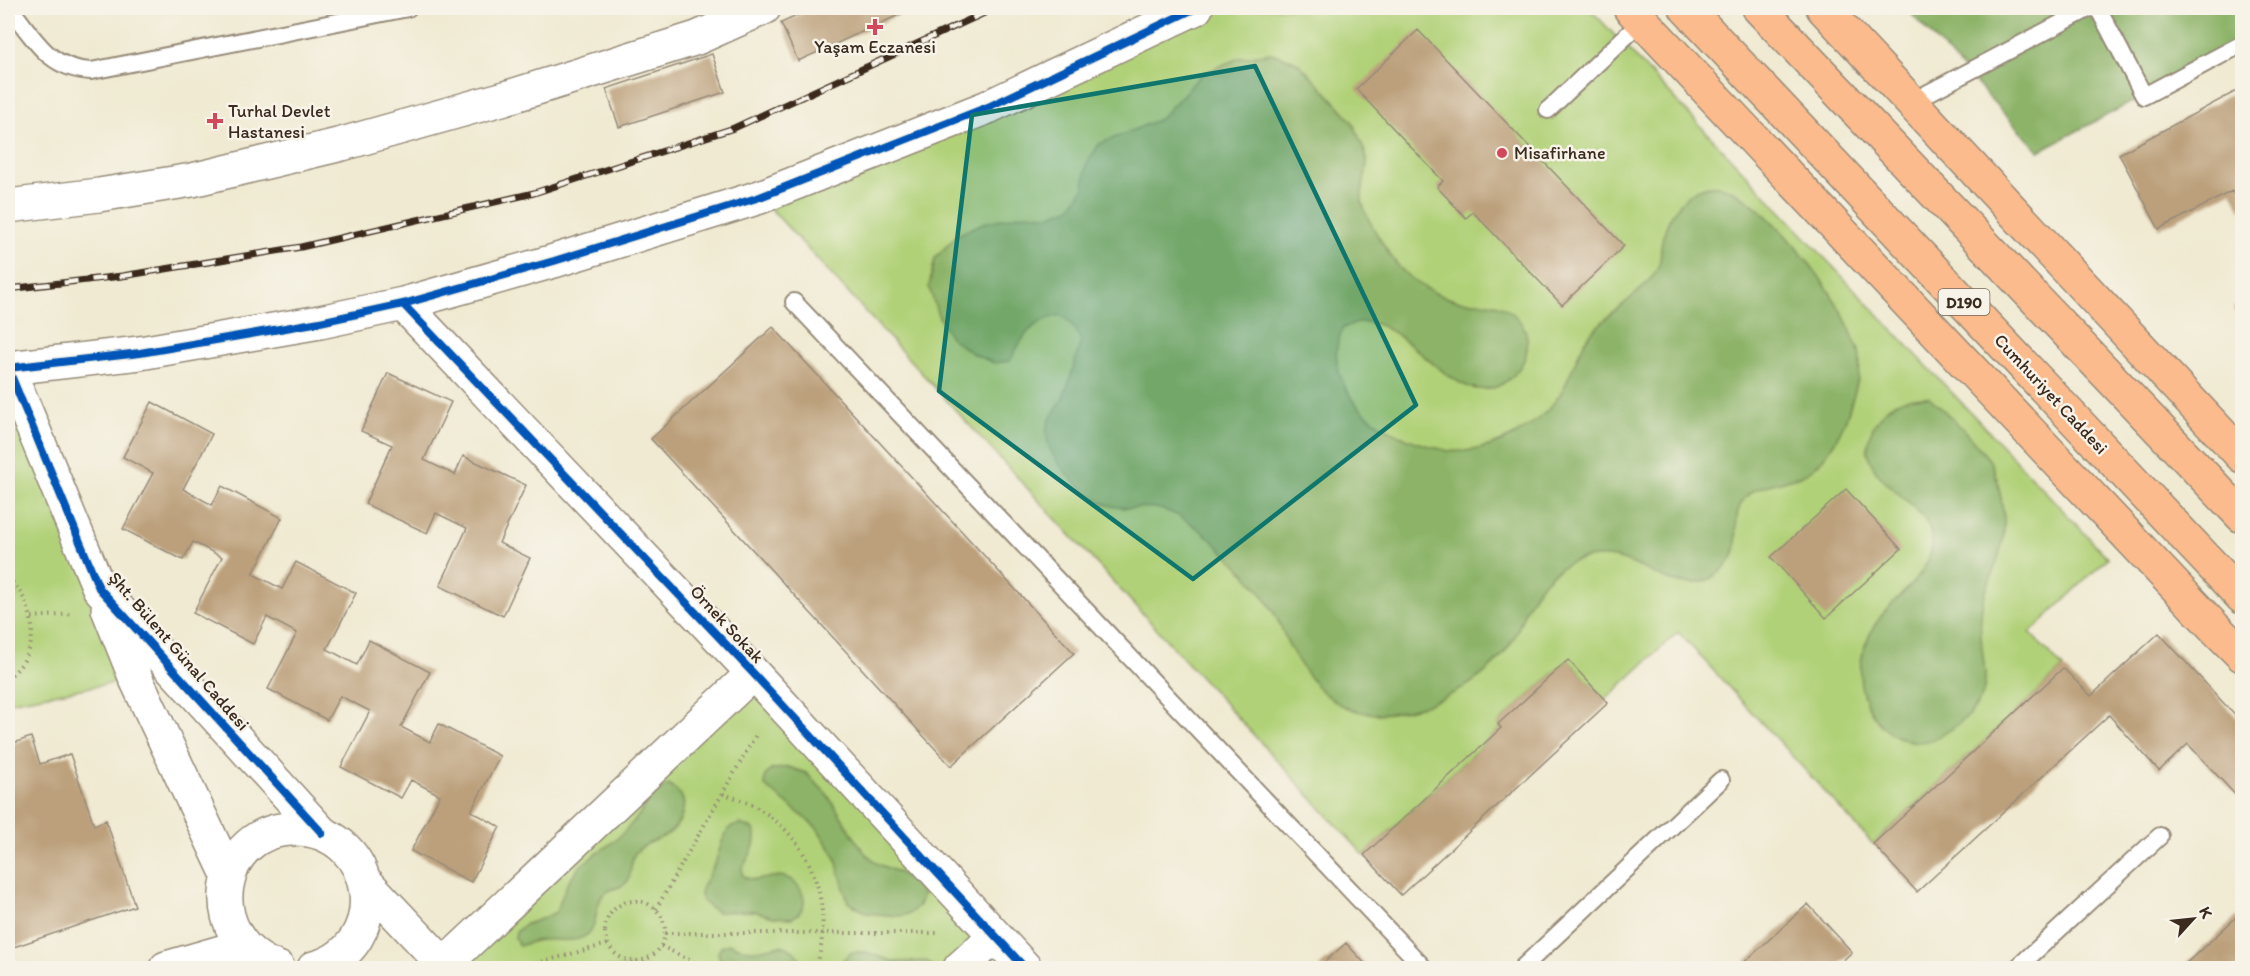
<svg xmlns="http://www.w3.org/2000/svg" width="2250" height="976" font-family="Itim,sans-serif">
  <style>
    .green { fill: #b1d178; stroke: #767e4b; stroke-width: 1.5 }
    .forest { fill: #8cb368; stroke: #646e43; stroke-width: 1.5 }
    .building { fill: #bca07b }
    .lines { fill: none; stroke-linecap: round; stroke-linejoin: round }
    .lane-casing { stroke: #968a78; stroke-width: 20 }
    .street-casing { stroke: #968a78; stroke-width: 36 }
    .highway-casing { stroke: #968a78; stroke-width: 36 }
    .path { stroke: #968a78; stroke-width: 4; stroke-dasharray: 1.5 4.5; stroke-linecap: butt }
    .lane { stroke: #fff; stroke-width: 16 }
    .street { stroke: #fff; stroke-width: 33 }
    .highway { stroke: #fbbb8d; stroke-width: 33 }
    .rail-casing { stroke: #3b2a1e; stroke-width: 7 }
    .rail { stroke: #f7f3e8; stroke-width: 4.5; stroke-dasharray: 14; stroke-linecap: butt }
    .cycleway-casing { stroke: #f7f3e8; stroke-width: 11 }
    .cycleway { stroke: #0057b8; stroke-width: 8 }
    .marked { fill: #0f766e; fill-opacity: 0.2; stroke: #0f766e; stroke-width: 4.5; stroke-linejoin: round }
    .poi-dot { fill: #d1495b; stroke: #f7f3e8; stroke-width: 2 }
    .labels { text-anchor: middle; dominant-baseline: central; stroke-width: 5; stroke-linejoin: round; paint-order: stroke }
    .shield { fill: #f7f3e8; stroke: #73665b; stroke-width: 1.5 }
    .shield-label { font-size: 16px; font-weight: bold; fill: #3b2a1e }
    .poi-label { font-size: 18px; fill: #3b2a1e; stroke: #f7f3e8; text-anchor: start }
    .street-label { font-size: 18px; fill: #3b2a1e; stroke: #f7f3e8 }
  </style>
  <rect width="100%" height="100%" fill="#f7f3e8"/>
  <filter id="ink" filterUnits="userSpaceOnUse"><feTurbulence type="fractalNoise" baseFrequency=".0167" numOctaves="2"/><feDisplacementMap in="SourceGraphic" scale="12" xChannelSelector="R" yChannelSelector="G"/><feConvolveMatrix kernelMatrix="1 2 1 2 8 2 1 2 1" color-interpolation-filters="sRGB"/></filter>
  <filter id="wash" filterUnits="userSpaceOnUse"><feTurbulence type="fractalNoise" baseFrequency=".008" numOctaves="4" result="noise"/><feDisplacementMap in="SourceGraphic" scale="24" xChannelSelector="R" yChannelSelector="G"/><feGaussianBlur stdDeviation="1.35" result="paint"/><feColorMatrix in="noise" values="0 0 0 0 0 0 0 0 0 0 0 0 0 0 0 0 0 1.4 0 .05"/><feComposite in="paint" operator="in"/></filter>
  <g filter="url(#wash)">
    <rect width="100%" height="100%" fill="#f0ead2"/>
    <path class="green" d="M1196,8H1589L2108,558L2030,633L2063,668L1873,844L1678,632L1605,700L1568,660L1498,724L1501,728L1364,855L760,197Z
      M8,368L136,679L8,702Z
      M753,673L993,933L960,968H447Z"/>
    <path class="forest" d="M1906,8H2242V44L2039,151Z
      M1271,53C1279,56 1289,58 1296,62C1304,67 1347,114 1352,122C1356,129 1366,153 1367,160C1367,174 1361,187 1362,201C1364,217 1390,256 1400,268C1414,283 1435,295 1455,300C1471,304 1493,299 1508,310C1538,330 1531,367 1502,384C1456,412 1411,323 1364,322C1358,322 1349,326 1343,328C1331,352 1336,375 1351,397C1367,422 1401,438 1429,446C1431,446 1447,451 1449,451C1493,454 1542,426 1563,389C1574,370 1577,350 1591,333C1608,313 1649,289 1658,267C1662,259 1660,256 1661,247C1664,222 1682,189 1711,186C1737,183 1770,219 1787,237C1813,266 1836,296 1851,332C1853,338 1857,345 1859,351C1863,371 1854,394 1848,413C1844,428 1828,455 1816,466C1798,483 1765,481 1749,494C1723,517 1750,545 1723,569C1715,576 1707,582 1696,583C1653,589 1633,543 1576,561C1553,568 1535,589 1525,611C1521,620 1518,631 1513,640C1487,682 1439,706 1391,713C1342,719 1315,691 1292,651C1285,639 1281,625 1274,613C1262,591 1246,574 1228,556C1210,538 1187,515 1160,509C1143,505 1125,511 1108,505C1087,498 1058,468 1049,447C1047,441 1046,434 1047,427C1049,417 1057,409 1062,400C1070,381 1076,360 1081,340L1070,322L1060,315C1030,322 1024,335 1010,361L994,363L973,354L950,337L938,315L929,287L935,258L957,235L983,223L1023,214L1051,215L1071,207L1084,188L1086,165L1099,144L1160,119L1202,74L1239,58Z
      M1929,397C1946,412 1962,427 1977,445C1981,451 1988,456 1991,463C1998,476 2006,519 2004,534C2001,562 1982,588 1981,616C1977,672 2007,692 1947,732C1932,742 1919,745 1901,738C1884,732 1875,720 1867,704C1853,675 1862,640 1882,615C1899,595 1924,578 1931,551C1946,498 1834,484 1878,419C1892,398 1906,398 1929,397Z
      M788,767L806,773L827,794L864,852L878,864L900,873L915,884L923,894L919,905L909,914L898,916L867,913L848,902L835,856L817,828L765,786V776L771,770Z
      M669,785C672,788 677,791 680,794C689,806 679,827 668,834C658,841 645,842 636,852C629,860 633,873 627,882C621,889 609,888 603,895C594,905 599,922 589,933C577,945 556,938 541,940C533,941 526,944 519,946L515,939L516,932L524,925L544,918L556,912L568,882L580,866L618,838L636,819L654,793Z
      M740,824L754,829C758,846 749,855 742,869L743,876C762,888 777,865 796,884C801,888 803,894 804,900C805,909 799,914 792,918L773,917L754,911L717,912L704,903L700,896L701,889L716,861L723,839L729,828Z
      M730,944C736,946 743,950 750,950C774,952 779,934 800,958L797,965L791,967L739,968L720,959L718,953L721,946Z
      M852,952H866L895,962L927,961L936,968H841L843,960Z"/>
    <g id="blocks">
      <path class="building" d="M814,8H914L798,61L781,23Z
        M1418,30L1624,246L1562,305L1473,212L1466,218L1437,187L1443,181L1356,89Z
        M712,54L725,92L619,127L606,89Z
        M2242,88V212L2232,191L2159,229L2119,154Z
        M2242,303V326L2233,308Z
        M773,327L1074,653L951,766L651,439Z
        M388,373L451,402L424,460L455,475L463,456L526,485L499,543L530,558L503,616L440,586L467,528L436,513L427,533L365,504L392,445L361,431Z
        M152,402L212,434L183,489L212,505L222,486L282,518L253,574L282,589L296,562L356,593L327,649L357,665L369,640L430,672L401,727L430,742L439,724L500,756L471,811L500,827L471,882L411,851L440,795L411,780L401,798L341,767L370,711L340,696L327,720L268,689L297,633L267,617L253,644L193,613L222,557L193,542L183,560L123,529L153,473L123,457Z
        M1846,489L1901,549L1826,618L1771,557Z
        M2159,633L2242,723V802L2188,744L2159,771L2109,715L1917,892L1873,844L2063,668L2091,696Z
        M1568,660L1608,703L1401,895L1364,855L1501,728L1498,724Z
        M31,737L40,764L70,754L94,825L106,820L135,906L8,949V745Z
        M1808,904L1852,952L1835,968H1738Z
        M2242,912V968H2181Z
        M1346,943L1369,968H1318Z"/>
    </g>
  </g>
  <g filter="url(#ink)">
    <use href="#blocks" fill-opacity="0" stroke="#968a78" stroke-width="1.5"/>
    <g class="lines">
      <defs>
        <path id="lane" d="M10,8C34,38 48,69 91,71L408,8
          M2098,8L2144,96L2242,44
          M1911,102L2090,8
          M1548,110L1642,21
          M794,302L1424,968
          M1522,968L1721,780
          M2017,968L2160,836"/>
        <path id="street" d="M8,206L99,195L192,180L342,144L505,98L697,38L764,8
          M403,304L753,673L1025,968
          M8,368L140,353L320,322L403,304L554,261L760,197L988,107L1196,8
          M8,368L99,588L322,833
          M108,609L136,679L229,877
          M364,880L447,968
          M444,965L753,673
          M166,968L242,946
          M278,968C198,940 215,827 296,829C378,830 394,947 314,968
          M960,968L995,936"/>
        <path id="highway" d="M1630,8L2215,628L2242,655
          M1686,8L2242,597
          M1759,8L2242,516
          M1823,8L2242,456"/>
      </defs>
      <use href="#lane" class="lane-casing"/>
      <use href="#street" class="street-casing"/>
      <use href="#highway" class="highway-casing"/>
      <path class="path" d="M8,578C37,604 43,653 8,677
        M32,617L73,614
        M723,794C736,798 750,803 761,810C815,844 834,910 816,968
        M605 931a30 30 0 1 1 60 0a30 30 0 1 1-60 0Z
        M656,909L757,733
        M665,933H940
        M661,946L706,968
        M519,968L608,944"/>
      <use href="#lane" class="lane"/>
      <use href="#street" class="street"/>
      <use href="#highway" class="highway"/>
      <defs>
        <path id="rail" d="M8,289L122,276L301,247L534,193L734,128L995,8"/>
      </defs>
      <use href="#rail" class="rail-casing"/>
      <use href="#rail" class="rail"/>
      <defs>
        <path id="cycleway" d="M403,304L753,673L1025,968
          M8,368L140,353L320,322L403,304L554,261L760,197L988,107L1196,8
          M8,368L99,588L322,833"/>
      </defs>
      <use href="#cycleway" class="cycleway-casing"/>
      <use href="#cycleway" class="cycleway"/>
    </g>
  </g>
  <path class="marked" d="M1255,66L1416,405L1193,579L939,391L972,115Z"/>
  <g class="poi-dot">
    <path d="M872 18h6v6h6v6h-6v6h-6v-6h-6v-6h6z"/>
    <path d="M212 112h6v6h6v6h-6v6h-6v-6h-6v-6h6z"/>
    <circle cx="1502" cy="153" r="6"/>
  </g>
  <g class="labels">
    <rect class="shield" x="1938.5" y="289" width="51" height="26" rx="4.5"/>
    <g class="shield-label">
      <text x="1964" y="302">D190</text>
    </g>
    <g class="poi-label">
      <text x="875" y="47" text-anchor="middle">Yaşam Eczanesi</text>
      <text x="228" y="111">Turhal Devlet<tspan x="228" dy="21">Hastanesi</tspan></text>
      <text x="1514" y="153">Misafirhane</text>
    </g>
    <g class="street-label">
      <text transform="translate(2051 394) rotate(47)">Cumhuriyet Caddesi</text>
      <text transform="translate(727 624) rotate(47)">Örnek Sokak</text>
      <text transform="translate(179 651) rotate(49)">Şht. Bülent Günal Caddesi</text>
    </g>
  </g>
  <rect width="2250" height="976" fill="none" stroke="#f7f3e8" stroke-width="30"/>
  <g transform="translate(2193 919) rotate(63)" stroke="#f7f3e8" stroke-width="4.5" paint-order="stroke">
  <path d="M0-4.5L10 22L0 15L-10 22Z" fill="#3b2a1e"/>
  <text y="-9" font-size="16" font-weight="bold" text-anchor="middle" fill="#3b2a1e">K</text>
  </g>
</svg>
